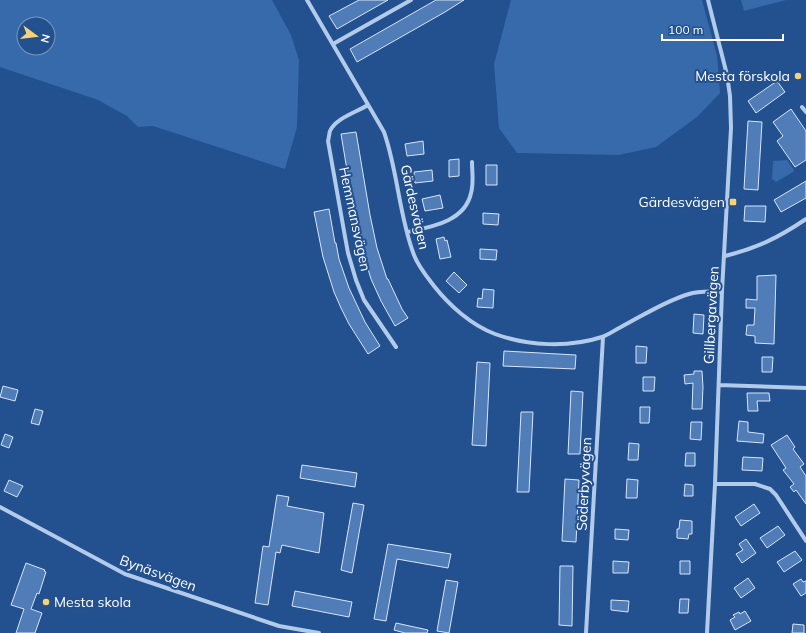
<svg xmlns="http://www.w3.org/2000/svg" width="806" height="633" font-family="Mulish,sans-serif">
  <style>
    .green { fill: #376aab; fill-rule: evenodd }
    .building { fill: #507cb7; stroke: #d7e6f8 }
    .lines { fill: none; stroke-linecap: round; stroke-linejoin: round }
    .street { stroke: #b3cbeb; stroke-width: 4 }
    .poi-dot { fill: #f6d376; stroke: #23508e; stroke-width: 1.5 }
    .labels { text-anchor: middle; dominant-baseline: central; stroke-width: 4; stroke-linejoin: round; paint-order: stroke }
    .poi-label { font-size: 14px; fill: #fff; stroke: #23508e; text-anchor: end }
    .street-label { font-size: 14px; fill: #fff; stroke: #23508e }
  </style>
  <rect width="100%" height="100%" fill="#23508e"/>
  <path class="green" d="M0,0H272L291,35L299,60L297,127L285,169L153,126L138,127L127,116L98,100L0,67ZM24,24H48V48H24Z
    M511,0H702L717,56L720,93L697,117L656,147L619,155L517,153L499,128L494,64Z
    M741,0H786L744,11Z
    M787,160L794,170L793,172L776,182L772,179L773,161Z"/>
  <path class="building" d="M359,0H388L337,29L329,16Z
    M436,0H464L445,12L357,62L350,49Z
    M777,81L785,92L756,113L748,101Z
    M791,109L806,131V160L795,167L777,141L783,136L773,122Z
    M748,121L762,122L758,190L744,189Z
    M356,132L370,215L377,248L387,279H388L402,309L408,318L395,326L381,301L371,279L361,246L354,212L341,134Z
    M423,141L424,154L407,156L405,144Z
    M459,159V176L449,177V160Z
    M486,165H497V185H486Z
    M432,170L433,181L415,183L414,172Z
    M806,181V198L781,212L774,200Z
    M440,195L443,208L425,211L422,199Z
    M745,206H766L765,222L744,221Z
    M329,209L335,243H336L339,259L349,288L365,322L380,346L368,354L349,324L341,308L334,292L323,257L314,212Z
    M483,213L499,214L498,225L483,224Z
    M444,237L445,241L447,240L451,257L440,259L436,239Z
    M480,249L497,250L496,260L480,259Z
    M454,272L467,285L459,293L446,281Z
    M776,275L774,344L755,343V336L746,335L747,325H754L755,308H746V299L757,300V276Z
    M483,289L494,290L493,308L477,307L478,298L482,299Z
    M694,314L704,315L703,334L693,333Z
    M636,346L647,347L646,363H636Z
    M504,351L576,355L575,369L503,366Z
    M762,357H773L772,372H762Z
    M477,362L490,363L486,446L472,445Z
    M694,371H702L703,387L702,409H692L693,383L685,384L684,375L694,374Z
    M643,377H655L654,391H643Z
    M3,386L18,390L15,401L0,397Z
    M571,391L583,392L580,454H568Z
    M747,393H769L770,401H757L758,411H748Z
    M640,407H650L649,423H640Z
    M35,409L43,411L39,425L31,423Z
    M521,412H533L529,492H517Z
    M739,421L748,422V432L764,434L763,443L737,441Z
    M691,422H702L701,440L690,439Z
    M5,434L13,437L9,448L1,445Z
    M787,435L795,447L793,449L804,464L800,467L806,476V504L796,490L794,492L790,487L794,484L783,470L786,468L771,445Z
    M629,443L639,444L638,460H628Z
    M686,453H695V466H685Z
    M743,457L763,458L762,471L742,470Z
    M302,465L357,473L355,487L300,478Z
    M565,479L579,480L576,542L562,541Z
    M627,479L638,480L637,498H626Z
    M9,480L23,486L17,497L4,491Z
    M685,484L693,485V496H684Z
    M277,495L289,497L287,506L324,513L319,553L282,545L280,553L276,552L268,605L255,603L263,546L269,547Z
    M353,503L364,505L352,573L341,570Z
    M754,504L760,513L741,526L735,517Z
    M680,520L692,521V534H689L688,539L677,538V529H679Z
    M778,526L785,535L767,548L760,538Z
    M615,529L629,530L628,540L615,539Z
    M746,539L756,553L742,563L736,554L743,550L739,544Z
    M388,544L451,554L448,568L397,559L386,621L374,619Z
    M795,551L802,560L784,572L777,562Z
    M613,561L629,562L628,573H613Z
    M680,561H690V574H680Z
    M26,563L45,570L44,571L46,572L39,594L37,593L31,609L42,613L35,633H16L24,609L11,605Z
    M560,566H573L572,626L559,625Z
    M748,578L755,588L741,598L734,588Z
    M801,579L803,582L806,581V593L801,596L793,584Z
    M446,580L458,582L449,633L437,631Z
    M295,591L352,602L349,617L292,606Z
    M680,599H689L688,613H679Z
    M611,600L629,601L628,612L611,610Z
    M745,611L751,621L735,630L730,620L735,617L733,615L739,612L740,614Z
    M396,623L428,630L427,633H405L394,630Z
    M793,624L804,625V633H792Z"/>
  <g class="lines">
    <path class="street" d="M307,0L384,132C398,172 399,216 414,255C418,266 427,277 434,286C449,305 471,325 495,334C528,346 568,348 602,337C608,335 615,330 621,327C642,316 665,301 689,294C699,291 711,292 722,291
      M333,44L411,0
      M368,105C357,112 336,118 330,131C329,134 329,138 328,141L344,231L348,253L356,280L364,300L396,347
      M802,107L806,112
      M407,232C430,227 465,222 471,193C474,183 472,172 472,162
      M725,256C757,248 778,238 806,219
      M719,385L806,388
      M715,484H755L770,489L776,495L806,541
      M0,507L125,574L279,626L319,633
      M586,633L603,337
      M707,633L715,484L722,291L731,128L730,96L727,75L708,0"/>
  </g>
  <g class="poi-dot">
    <circle cx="798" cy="76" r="4"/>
    <rect x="729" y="198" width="8" height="8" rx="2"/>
    <circle cx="46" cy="602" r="4"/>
  </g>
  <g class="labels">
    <g class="poi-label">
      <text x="790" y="76">Mesta förskola</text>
      <text x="725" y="202">Gärdesvägen</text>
      <text x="54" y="602" text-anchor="start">Mesta skola</text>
    </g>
    <g class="street-label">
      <text transform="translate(415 207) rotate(77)">Gärdesvägen</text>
      <text transform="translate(355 219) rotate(78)">Hemmansvägen</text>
      <text transform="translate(711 315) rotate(-87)">Gillbergavägen</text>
      <text transform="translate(584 484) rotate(-87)">Söderbyvägen</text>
      <text transform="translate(158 573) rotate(20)">Bynäsvägen</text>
    </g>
  </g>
  <g transform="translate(36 36) rotate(105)"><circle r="19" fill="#23508e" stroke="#7b96bb"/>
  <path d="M0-3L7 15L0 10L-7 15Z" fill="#f6d376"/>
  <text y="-6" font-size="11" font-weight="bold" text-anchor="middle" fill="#ffffff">N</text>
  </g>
  <path d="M662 34v6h121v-6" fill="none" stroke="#ffffff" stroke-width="2"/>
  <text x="668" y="34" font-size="12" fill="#ffffff" stroke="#23508e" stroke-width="3" paint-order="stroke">100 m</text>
</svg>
